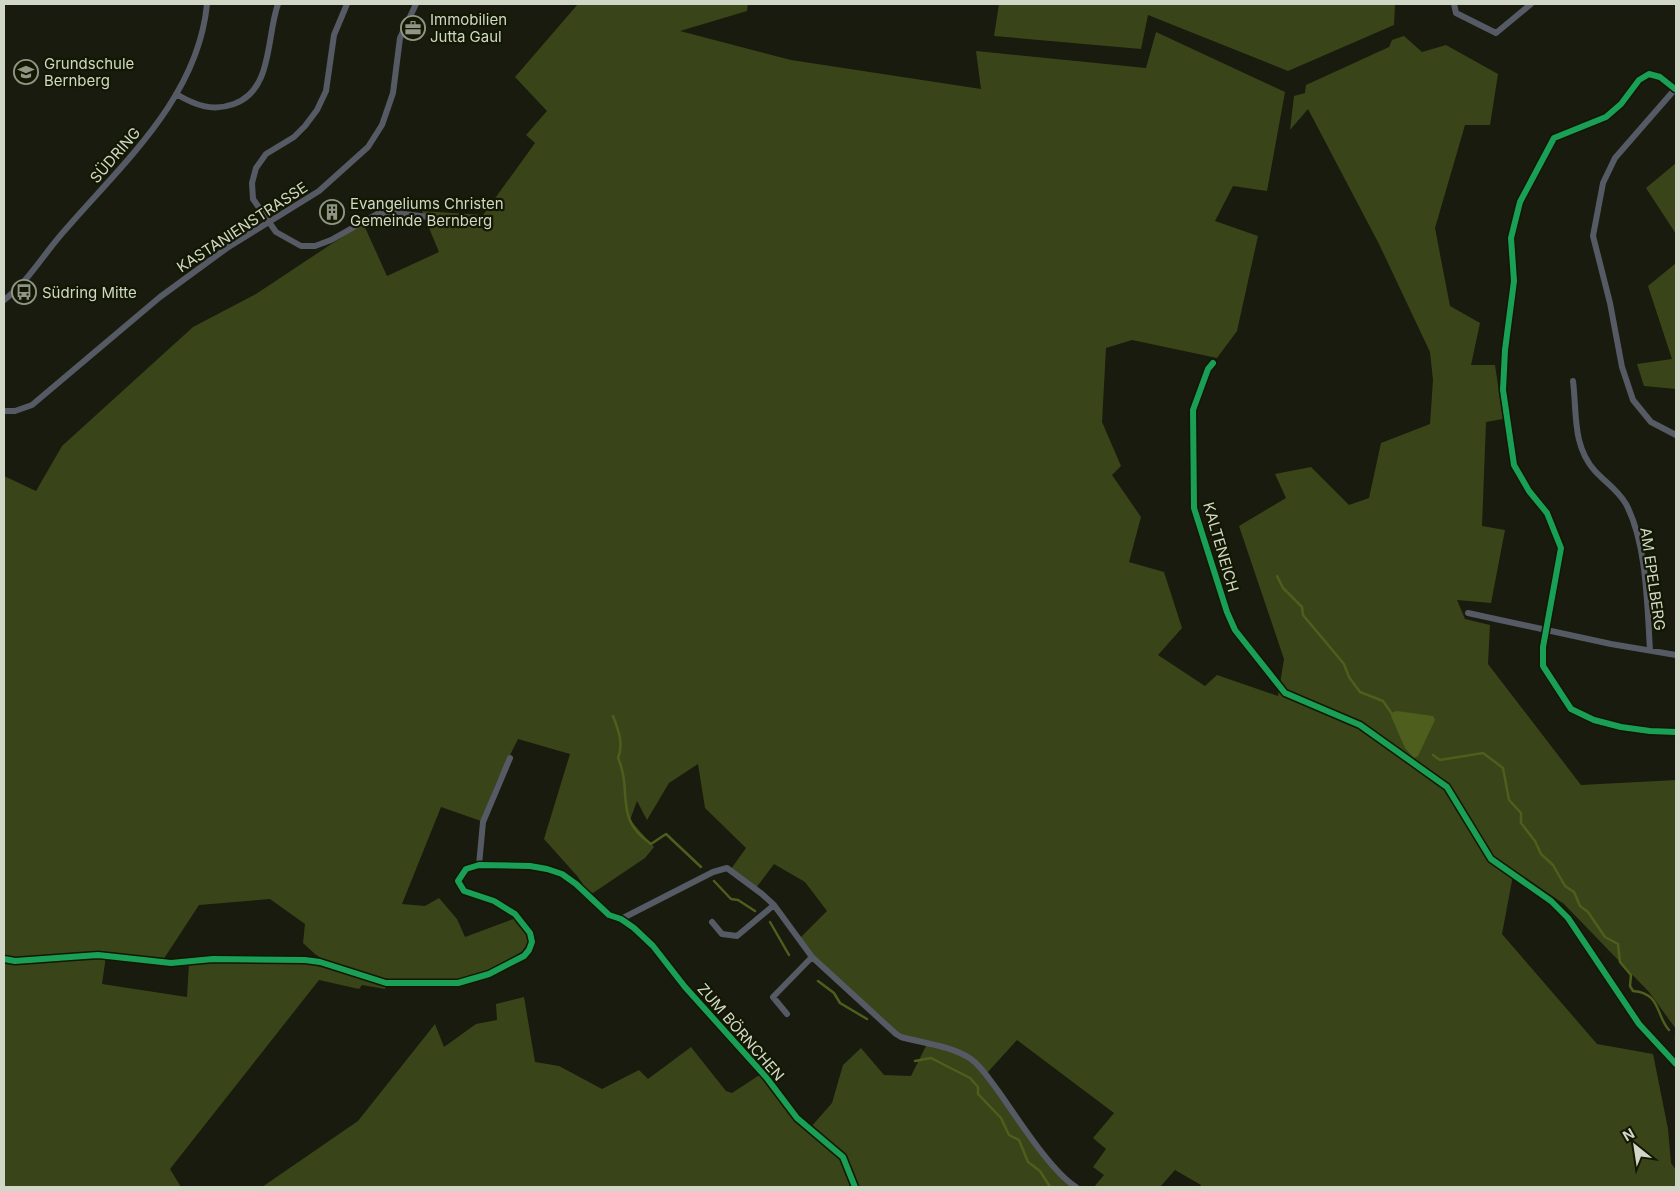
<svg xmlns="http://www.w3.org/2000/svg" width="1680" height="1191" font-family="Inter,sans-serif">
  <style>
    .green { fill: #394518 }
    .water { fill: #4e5e1c }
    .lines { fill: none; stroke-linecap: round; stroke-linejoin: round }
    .stream { stroke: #4e5e1c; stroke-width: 2.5 }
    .street { stroke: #555a64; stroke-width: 6 }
    .cycleway-casing { stroke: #121802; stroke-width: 9 }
    .cycleway { stroke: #1a9f57; stroke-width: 6 }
    .labels { text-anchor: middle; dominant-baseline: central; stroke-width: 4.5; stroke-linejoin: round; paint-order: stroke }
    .poi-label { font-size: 15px; fill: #d1d7c7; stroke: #121802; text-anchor: start }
    .street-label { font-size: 15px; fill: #d1d7c7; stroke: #121802 }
  </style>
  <rect width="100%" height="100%" fill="#181b0e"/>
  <path class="green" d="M578,4H748L747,11L680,31L791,60L981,89L976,51L1146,68L1156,32L1285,92L1267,191L1233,186L1215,221L1258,236L1237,331L1217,358L1132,340L1106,348L1102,422L1121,466L1112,475L1141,517L1129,562L1164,572L1182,628L1158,655L1205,686L1217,675L1278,696L1284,659L1239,526L1286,498L1275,474L1311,467L1349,505L1369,498L1381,443L1430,424L1433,380L1430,352L1379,244L1308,109L1290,130L1294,96L1305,93L1306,85L1389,47L1392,40L1404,36L1422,52L1446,45L1498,74L1490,125H1465L1435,228L1450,306L1480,323L1471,365H1495L1503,419L1486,422L1482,526L1505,530L1491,603L1457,600L1465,619L1490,625L1488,664L1581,785L1676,780V1029L1649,992L1564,904L1514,870L1502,934L1597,1044L1653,1054L1668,1129L1671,1163L1676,1170V1187H1200L1201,1185L1175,1170L1160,1187H1094L1104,1175L1093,1167L1106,1149L1093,1138L1114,1113L1017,1040L987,1073C1012,1109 1044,1164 1080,1187H853L845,1156L810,1128L832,1103L843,1065L861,1048L884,1075L911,1076L927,1044L901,1036L813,956L800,938L827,911L805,882L774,864L756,888L731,869L746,848L705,808L698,764L669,783L647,820L637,801L630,820L654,847L645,858L590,895L578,877L544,839L570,754L518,739L496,783L481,821L441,807L402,904L425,906L439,898L457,919L465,937L516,918L527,934L528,942L523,951L482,974L459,981L388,980L327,962L315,954L303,943L305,924L270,899L199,905L163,960L125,955L16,960L4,957V476L36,491L62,446L193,327L256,294L363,223L387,276L439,252L422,211L483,215L535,143L526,135L547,111L515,77Z
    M999,4H1395L1394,25L1288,71L1148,15L1141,49L994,36Z
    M1676,163V234L1646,188Z
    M1676,263V389L1644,386L1637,364L1672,359L1648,286Z
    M106,956L102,984L187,997L189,963L213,960L303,962L387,985L385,989L362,985L359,989L319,980L170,1169L181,1187H4V960Z
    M524,997L535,1062L559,1066L602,1089L639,1070L648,1079L691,1047L726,1091L732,1093L761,1074L784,1105L842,1158L851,1187H262L358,1121L435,1024L444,1047L476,1024L497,1020L496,1004Z"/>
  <path class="water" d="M1397,711L1433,716L1435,720L1418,756L1414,758L1405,748L1391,716V713Z"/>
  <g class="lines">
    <path class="stream" d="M1277,576L1283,588L1302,607L1303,615L1344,664L1349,677L1360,692L1383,701L1392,714
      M613,716C618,729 624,744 618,758C633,792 613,818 651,844L666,834L701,867
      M1433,755L1440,760L1483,753L1503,768L1509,800L1521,813V823L1535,841L1541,854L1553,865L1565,886L1574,892L1580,906L1588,912L1605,937L1618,944L1620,962L1631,975L1630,986L1633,991C1661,993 1656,1016 1669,1030
      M714,881L731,899L738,900L755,911
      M770,922L789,955
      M818,981L834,993L840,1003L867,1019
      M1676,1038V1039
      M915,1061L931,1058L970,1078L978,1087V1094L1001,1118L1009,1135L1019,1140L1028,1162L1040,1171L1050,1187"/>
    <path class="street" d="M347,4L334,35L326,91L317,110L305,126L294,137L266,154L256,168L252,183L253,199L276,232L301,246H315L331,240L377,214L389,212L428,217
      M1454,4L1456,13L1496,33L1531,4
      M1676,88L1615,158L1603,183L1593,236L1610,303L1622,367L1633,400L1651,422L1676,435
      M1675,89L1660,77L1649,74L1639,80L1621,104L1606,117L1554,138L1520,202L1511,238L1514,281L1505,350L1503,390L1514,465L1529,491L1547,513L1561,548L1543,647V666L1571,709L1594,720L1621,727L1650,731L1676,732
      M176,94C195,105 212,112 234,104C273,90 266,38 278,4
      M4,300C30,280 44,253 66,229C124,162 198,97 207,4
      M1213,363L1208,369L1193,410L1194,508L1227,612L1235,630L1285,693L1360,725L1447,787L1491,859L1551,901L1568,918L1639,1024L1676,1064
      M1573,381C1577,412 1572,446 1595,471C1606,483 1617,489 1626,504C1647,544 1647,605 1650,650
      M4,411H15L32,405L160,297L227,248L319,191L368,147L382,125L393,93L400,38L416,4
      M1468,613L1611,644L1676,655
      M479,865L483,822L510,758
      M621,919L713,872L727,868L762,894L774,905L812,957L896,1034L901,1037C923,1043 952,1046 971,1059C981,1066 989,1079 996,1088C1015,1114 1050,1171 1076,1187
      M712,922L722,934L737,936L774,905
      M4,959L15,961L98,955L171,963L213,959L305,960L320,962L386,983H458L489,974L524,956L529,950L532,942L530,933L515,914L494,901L464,891L458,881L466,869L479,865L530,866L547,869L562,874L576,884L609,915L621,919L634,928L653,946L685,987L766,1077L797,1118L843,1157L855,1187
      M787,1014L773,997L812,957"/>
    <defs>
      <path id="cycleway" d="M1675,89L1660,77L1649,74L1639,80L1621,104L1606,117L1554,138L1520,202L1511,238L1514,281L1505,350L1503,390L1514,465L1529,491L1547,513L1561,548L1543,647V666L1571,709L1594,720L1621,727L1650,731L1676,732
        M1213,363L1208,369L1193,410L1194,508L1227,612L1235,630L1285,693L1360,725L1447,787L1491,859L1551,901L1568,918L1639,1024L1676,1064
        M4,959L15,961L98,955L171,963L213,959L305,960L320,962L386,983H458L489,974L524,956L529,950L532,942L530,933L515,914L494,901L464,891L458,881L466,869L479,865L530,866L547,869L562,874L576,884L609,915L621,919L634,928L653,946L685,987L766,1077L797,1118L843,1157L855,1187"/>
    </defs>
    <use href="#cycleway" class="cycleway-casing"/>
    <use href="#cycleway" class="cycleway"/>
  </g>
  <defs>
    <symbol id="office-ring" viewBox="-11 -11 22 22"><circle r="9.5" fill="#121802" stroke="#909586" stroke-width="1.5"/><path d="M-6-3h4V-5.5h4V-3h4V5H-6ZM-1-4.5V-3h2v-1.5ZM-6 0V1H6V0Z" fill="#909586"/></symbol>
    <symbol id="school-ring" viewBox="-11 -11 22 22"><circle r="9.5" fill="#121802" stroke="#909586" stroke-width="1.5"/><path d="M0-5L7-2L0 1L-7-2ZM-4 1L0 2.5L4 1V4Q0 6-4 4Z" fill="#909586"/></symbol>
    <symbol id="building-ring" viewBox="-11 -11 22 22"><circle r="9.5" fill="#121802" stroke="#909586" stroke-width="1.5"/><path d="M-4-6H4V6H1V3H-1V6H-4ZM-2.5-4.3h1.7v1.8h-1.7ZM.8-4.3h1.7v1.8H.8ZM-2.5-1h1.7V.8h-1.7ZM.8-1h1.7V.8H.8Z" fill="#909586"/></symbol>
    <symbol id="bus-ring" viewBox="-11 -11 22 22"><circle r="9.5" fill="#121802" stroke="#909586" stroke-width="1.5"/><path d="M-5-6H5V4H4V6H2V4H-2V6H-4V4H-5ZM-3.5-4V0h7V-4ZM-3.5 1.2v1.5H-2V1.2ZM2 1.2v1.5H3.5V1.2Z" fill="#909586"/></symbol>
  </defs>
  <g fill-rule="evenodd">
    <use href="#office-ring" x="399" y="14" width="28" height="28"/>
    <use href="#school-ring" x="12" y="58" width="28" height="28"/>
    <use href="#building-ring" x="318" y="198" width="28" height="28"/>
    <use href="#bus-ring" x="10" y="278" width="28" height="28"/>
  </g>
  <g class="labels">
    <g class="poi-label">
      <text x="430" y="19">Immobilien<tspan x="430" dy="17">Jutta Gaul</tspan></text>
      <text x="44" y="63">Grundschule<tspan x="44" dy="17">Bernberg</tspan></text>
      <text x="350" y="203">Evangeliums Christen<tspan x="350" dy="17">Gemeinde Bernberg</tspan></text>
      <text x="42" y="292">Südring Mitte</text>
    </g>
    <g class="street-label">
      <text transform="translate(115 155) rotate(-49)">SÜDRING</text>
      <text transform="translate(242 227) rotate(-33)">KASTANIENSTRASSE</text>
      <text transform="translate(1221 547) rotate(74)">KALTENEICH</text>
      <text transform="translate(1653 579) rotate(82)">AM EPELBERG</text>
      <text transform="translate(741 1032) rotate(49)">ZUM BÖRNCHEN</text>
    </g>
  </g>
  <rect width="1680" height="1191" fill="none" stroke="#d1d7c7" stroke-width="10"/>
  <g transform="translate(1635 1146) rotate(330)" stroke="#121802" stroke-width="4" paint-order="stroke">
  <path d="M0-4L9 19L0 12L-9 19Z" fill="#d1d7c7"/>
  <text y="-8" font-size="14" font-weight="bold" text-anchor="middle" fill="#d1d7c7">N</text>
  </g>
</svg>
